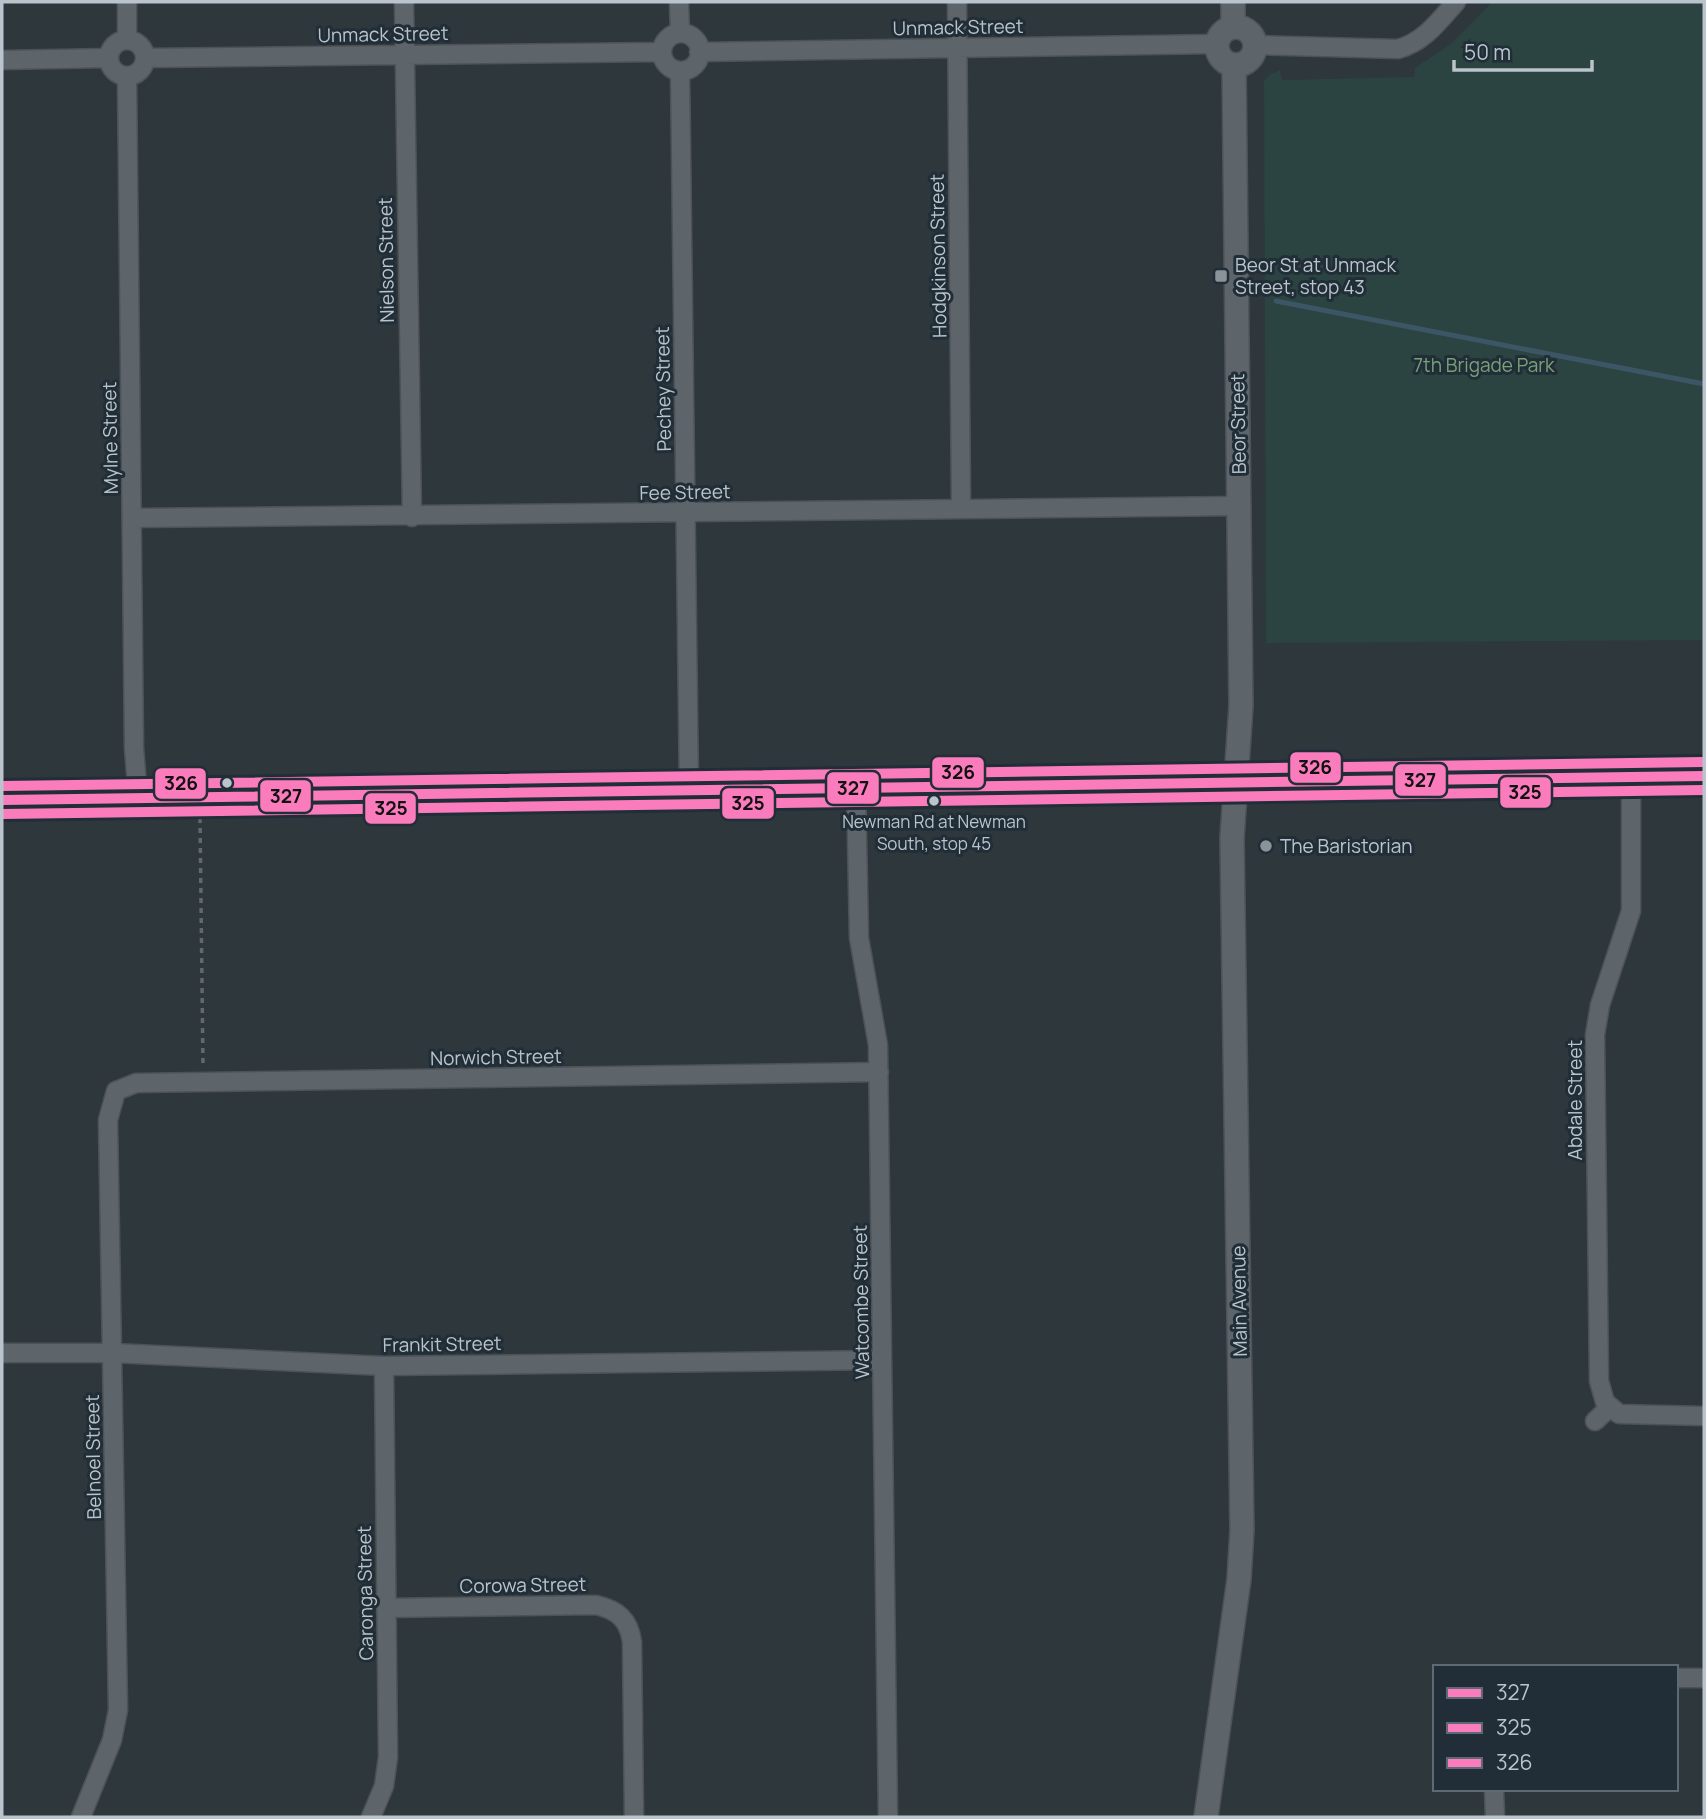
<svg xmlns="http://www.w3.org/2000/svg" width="1706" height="1819" font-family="Manrope,sans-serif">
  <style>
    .green { fill: #2b4341 }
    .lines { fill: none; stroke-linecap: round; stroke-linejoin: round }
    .stream { stroke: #3d5666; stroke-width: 5 }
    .minor-casing { stroke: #4c5256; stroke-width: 21 }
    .tertiary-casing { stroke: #4c5256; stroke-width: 26 }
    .secondary-casing { stroke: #4c5256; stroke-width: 28 }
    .path { stroke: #62696d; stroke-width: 3.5; stroke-dasharray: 5 5; stroke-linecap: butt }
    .minor { stroke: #5e656a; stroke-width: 18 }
    .tertiary { stroke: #5e656a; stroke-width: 23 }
    .secondary { stroke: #63696e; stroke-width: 24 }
    .bus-1-casing { stroke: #212e37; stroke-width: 16 }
    .bus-2-casing { stroke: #212e37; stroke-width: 16 }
    .bus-3-casing { stroke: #212e37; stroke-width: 16 }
    .bus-1 { stroke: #fb7cbc; stroke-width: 10 }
    .bus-2 { stroke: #fb7cbc; stroke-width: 10 }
    .bus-3 { stroke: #fb7cbc; stroke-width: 10 }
    .poi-dot { fill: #88939a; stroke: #212e37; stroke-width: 2.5 }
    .bus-dot { fill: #b9c4cc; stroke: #212e37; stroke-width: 2.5 }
    .labels { text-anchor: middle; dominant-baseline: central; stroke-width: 6; stroke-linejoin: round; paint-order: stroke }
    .bus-label { font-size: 17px; fill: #b9c4cc; stroke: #212e37 }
    .street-label { font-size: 19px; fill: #b9c4cc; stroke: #212e37 }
    .poi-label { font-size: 19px; fill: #b9c4cc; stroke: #212e37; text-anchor: start }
    .park-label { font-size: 19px; fill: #78a17a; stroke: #212e37 }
    .line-badge { stroke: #212e37; stroke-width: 2.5 }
    .pale-badge-label { font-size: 19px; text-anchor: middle; font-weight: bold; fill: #111 }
  </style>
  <rect width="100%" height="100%" fill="#2e373c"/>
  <path class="green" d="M1492,2H1704V640L1266,643L1264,81L1269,75L1280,70L1282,80L1414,77L1415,68L1452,43Z"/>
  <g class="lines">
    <path class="stream" d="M1276,301L1704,384"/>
    <defs>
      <path id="minor" d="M127,2V40
        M404,2L412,517
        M679,2L680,33
        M957,2L961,509
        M662 52a19 19 0 1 1 38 0a19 19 0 1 1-38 0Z
        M109 58a18 18 0 1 1 36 0a18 18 0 1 1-36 0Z
        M1255,45L1398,49C1424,42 1439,21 1456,2
        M699,52L1216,44
        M145,58L662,52
        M2,60L109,58
        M680,71L689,790
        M127,77L134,748L138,798
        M132,518L1238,506
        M1631,776V911L1600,1005L1595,1035L1599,1381L1605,1402L1619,1414L1704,1416
        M856,788L859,938L878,1045L888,1817
        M2,1353H113L384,1366L882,1360
        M1595,1421L1609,1408
        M386,1608L596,1605C618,1610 629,1620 632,1642L634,1817
        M1676,1678H1704
        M1494,1789L1495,1817
        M81,1817L112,1740L118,1710L108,1120L116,1091L136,1083L879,1072
        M371,1817L384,1786L388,1757L384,1366"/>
      <path id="tertiary" d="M1233,2V26
        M1217 46a19 19 0 1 1 38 0a19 19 0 1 1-38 0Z
        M1206,1817L1239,1579L1242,1530L1232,838L1241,706L1234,65"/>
      <path id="secondary" d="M2,800L1704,776"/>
    </defs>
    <use href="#minor" class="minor-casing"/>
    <use href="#tertiary" class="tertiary-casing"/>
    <use href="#secondary" class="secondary-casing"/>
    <path class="path" d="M200,818L203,1066"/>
    <use href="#minor" class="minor"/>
    <use href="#tertiary" class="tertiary"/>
    <use href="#secondary" class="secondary"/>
    <defs>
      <path id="bus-1" d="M2,800L1704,776"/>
      <path id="bus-2" d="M2,814L1704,790"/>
      <path id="bus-3" d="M2,786L1704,762"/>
    </defs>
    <use href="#bus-1" class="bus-1-casing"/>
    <use href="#bus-2" class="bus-2-casing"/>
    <use href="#bus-3" class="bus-3-casing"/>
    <use href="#bus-1" class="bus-1"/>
    <use href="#bus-2" class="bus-2"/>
    <use href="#bus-3" class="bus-3"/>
  </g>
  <g class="poi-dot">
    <rect x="1214" y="269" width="14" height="14" rx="3.5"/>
    <circle cx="1266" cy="846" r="7"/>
  </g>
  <g class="bus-dot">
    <circle cx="227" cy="783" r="6"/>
    <circle cx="934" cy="801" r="6"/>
  </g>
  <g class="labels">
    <g class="bus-label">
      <text x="934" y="821">Newman Rd at Newman<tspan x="934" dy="22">South, stop 45</tspan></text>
    </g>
    <g class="street-label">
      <text transform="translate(958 27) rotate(-1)">Unmack Street</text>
      <text transform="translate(383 34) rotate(-1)">Unmack Street</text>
      <text transform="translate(938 256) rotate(-91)">Hodgkinson Street</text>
      <text transform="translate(386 260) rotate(-91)">Nielson Street</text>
      <text transform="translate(663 389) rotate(-91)">Pechey Street</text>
      <text transform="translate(1238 424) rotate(-91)">Beor Street</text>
      <text transform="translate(110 438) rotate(-91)">Mylne Street</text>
      <text transform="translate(685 492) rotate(-1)">Fee Street</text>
      <text transform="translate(496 1057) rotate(-1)">Norwich Street</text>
      <text transform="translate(1575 1100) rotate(-90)">Abdale Street</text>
      <text transform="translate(1239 1301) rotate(-91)">Main Avenue</text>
      <text transform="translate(861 1302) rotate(-91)">Watcombe Street</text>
      <text transform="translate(442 1344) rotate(-1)">Frankit Street</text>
      <text transform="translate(93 1457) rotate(-91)">Belnoel Street</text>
      <text transform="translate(523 1585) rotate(-1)">Corowa Street</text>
      <text transform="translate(365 1593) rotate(-91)">Caronga Street</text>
    </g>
    <g class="poi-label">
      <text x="1235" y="265">Beor St at Unmack<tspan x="1235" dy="22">Street, stop 43</tspan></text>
      <text x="1280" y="846">The Baristorian</text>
    </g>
    <g class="park-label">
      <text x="1484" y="365">7th Brigade Park</text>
    </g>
  </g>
  <g class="line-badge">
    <rect x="1289" y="751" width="53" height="33" rx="7" fill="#fb7cbc"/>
    <rect x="931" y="756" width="54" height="33" rx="7" fill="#fb7cbc"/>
    <rect x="1394" y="763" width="53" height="34" rx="7" fill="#fb7cbc"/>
    <rect x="154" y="767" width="53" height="33" rx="7" fill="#fb7cbc"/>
    <rect x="826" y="771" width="54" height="34" rx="7" fill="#fb7cbc"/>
    <rect x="1499" y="776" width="53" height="33" rx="7" fill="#fb7cbc"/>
    <rect x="259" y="779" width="53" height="34" rx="7" fill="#fb7cbc"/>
    <rect x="721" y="787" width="54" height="33" rx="7" fill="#fb7cbc"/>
    <rect x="364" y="792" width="53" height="33" rx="7" fill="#fb7cbc"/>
  </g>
  <g class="pale-badge-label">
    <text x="1315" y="774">326</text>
    <text x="958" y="779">326</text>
    <text x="1420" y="787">327</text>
    <text x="181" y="790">326</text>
    <text x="853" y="795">327</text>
    <text x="1525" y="799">325</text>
    <text x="286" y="803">327</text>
    <text x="748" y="810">325</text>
    <text x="391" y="815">325</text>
  </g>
  <rect width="1706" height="1819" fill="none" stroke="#b9c4cc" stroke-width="7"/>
  <rect x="1433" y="1665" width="245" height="126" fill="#212e37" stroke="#5e6a73" stroke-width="2"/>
  <rect x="1447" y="1688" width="35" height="10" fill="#fb7cbc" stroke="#5e6a73" stroke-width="2"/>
  <text x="1496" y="1700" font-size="21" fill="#b9c4cc">327</text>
  <rect x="1447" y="1723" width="35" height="10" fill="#fb7cbc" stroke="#5e6a73" stroke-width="2"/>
  <text x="1496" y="1735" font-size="21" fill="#b9c4cc">325</text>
  <rect x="1447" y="1758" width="35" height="10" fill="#fb7cbc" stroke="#5e6a73" stroke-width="2"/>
  <text x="1496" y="1770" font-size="21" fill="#b9c4cc">326</text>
  <path d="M1454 60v10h138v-10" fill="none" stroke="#b9c4cc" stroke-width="3.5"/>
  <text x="1464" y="60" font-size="21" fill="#b9c4cc" stroke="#212e37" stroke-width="5" paint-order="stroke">50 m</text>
</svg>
